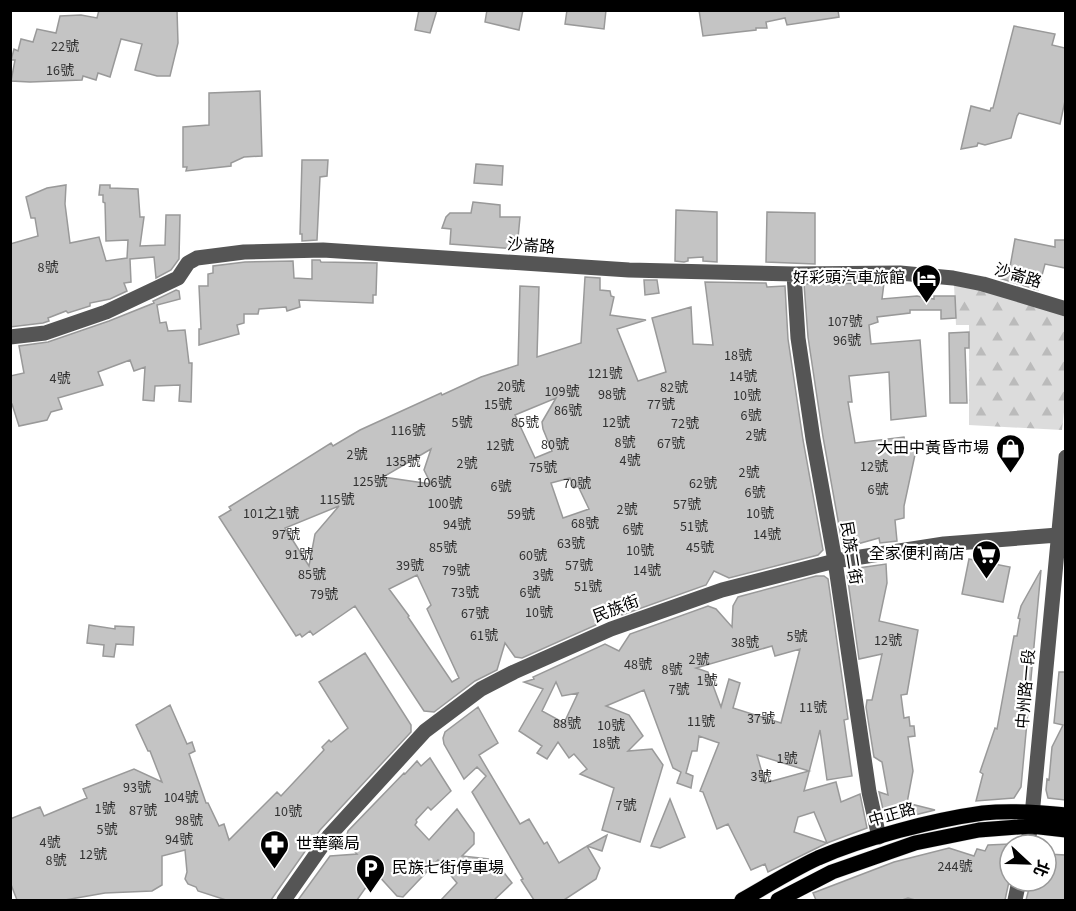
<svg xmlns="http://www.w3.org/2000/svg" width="1076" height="911" font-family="'Source Sans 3','Noto Sans TC',sans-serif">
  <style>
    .forest { fill: url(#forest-firs) }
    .building { fill: #c4c4c4; stroke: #999; stroke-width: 1.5; fill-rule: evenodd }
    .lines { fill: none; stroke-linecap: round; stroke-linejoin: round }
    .major-casing { stroke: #dbdbdb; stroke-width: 16 }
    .minor { stroke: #555; stroke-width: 15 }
    .major { stroke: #000; stroke-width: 15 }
    .labels { text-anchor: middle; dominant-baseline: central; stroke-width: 4.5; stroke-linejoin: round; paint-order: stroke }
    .number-label { font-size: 14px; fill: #313131 }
    .street-label { font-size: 16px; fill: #000; stroke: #fff }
    .poi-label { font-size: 16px; fill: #000; stroke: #fff; text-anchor: end }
  </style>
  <defs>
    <pattern id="forest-firs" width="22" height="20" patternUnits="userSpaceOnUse" patternTransform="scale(1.5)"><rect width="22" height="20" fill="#dcdcdc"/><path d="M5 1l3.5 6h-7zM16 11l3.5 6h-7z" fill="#bbb"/></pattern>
  </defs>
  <rect width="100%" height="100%" fill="#fff"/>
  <path class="forest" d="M954,285L975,288L1065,315L1066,394L1062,430L969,425V325H956Z"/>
  <path class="building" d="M99,10H177L178,43L170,76H157L135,70L142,44L121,39L110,77L98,73L96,80L83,76L82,80L30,82L11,81L15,60H11L14,49L18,51L21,39L33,42L37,29L56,33L60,16L81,15L97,18Z
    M419,10H437L430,33L415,30Z
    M487,10H523L519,30L485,22Z
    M567,10H606L604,29L565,24Z
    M699,10H838L839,17L787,25L785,18L766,22L767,28H756V30L703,36Z
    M1014,26L1055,34L1052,45L1065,48V101L1060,124L1019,113L1017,116L1011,138L985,145L978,143L977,146L961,149L971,106L990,111L991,108H993Z
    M260,91L262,156L244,157L231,163V166L186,171L187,167H183V127L209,125V93Z
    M302,160H328L327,176L320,177L317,240L302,241V234H300Z
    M476,164L503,166L502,185L474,183Z
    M66,185L65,204L70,243L99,237L106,261L127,258L128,240L106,241L105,203L103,202V195H99L100,185H110V188L138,189L140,217H144L140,246L165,245L166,215H180L179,259L171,270L156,278L154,257L130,259L131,282L124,283L127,291L110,299L90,303V306L68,313L66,311L48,318L49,321L43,323L10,327V244L38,236L35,218H31L26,197L47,188Z
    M473,202L500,205V217H520L517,249L450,244L451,229L442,228L446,217L450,213H471Z
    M676,210L717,212V262L703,261V257L688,258V261L684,262L675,261Z
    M767,212L815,213V264L766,262Z
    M1015,239L1055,247V240H1065V268L1045,264L1038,290L999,278L1002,265L1010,267Z
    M312,260H320L321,262L377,263L376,295H373V303L299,300L300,307L287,311L286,307L259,309L258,314H244V323L237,325L239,334L199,345V329H201L199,286H208V274L213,273V266L245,262L293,261L294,278L312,279Z
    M585,277L600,278V290L610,291L611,296L614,297L610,315L646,320L617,329L638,381L666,372L652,318L691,307L693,344L713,345L705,282L766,283L767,287L785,286L788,339L803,440L823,550L818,555L729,578L714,571L706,585L622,615L601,605L596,625L522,658L515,657L505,643L497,670L475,681L434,712L424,711L355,606L313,635L310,631L302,637L300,634L296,636L219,517L231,510L229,507L331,443L333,446L360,430L441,393L442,395L481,377L518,365L520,286L539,287L537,357L581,343ZM556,398L542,422L543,429L552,451L535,458L515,415ZM431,449L424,470L431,484L383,477ZM570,478L574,488L578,486L589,509L563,518L551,483ZM339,506L315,534L309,566L285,528ZM417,575L431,605L427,609L459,678L452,682L408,617L409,616L389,589Z
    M644,280H657L659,293L645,295Z
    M884,283L882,299L917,296L934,299V296H955L956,318L941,319V310H910V313L877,317L878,322L869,325L871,344L920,340L926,416L891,420L889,372L849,376L852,402H848L855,443L904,437L907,451L916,450L904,506V518L895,520L897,541L880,543L879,538L843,548L823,437L808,337L804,284Z
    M176,290L179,291L180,299L157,305L160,323L166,322L168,331L185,330L189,363H192L191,402L179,401L180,385L155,386L154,401L143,400L145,367L134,371L130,360L98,372L103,385L58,398L62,409L51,412L47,420L19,426L12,404H10V376L24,373L19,346L48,342L109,321L154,303L153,301Z
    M969,332V348H965L967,403H950L949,333Z
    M969,559L1010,567L1003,602L962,594Z
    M886,564L887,583L879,621L918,630L907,694L901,695L904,718L909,717L910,726H914L915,736L908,737L913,771L907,803L935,810L886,822L879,792L888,795L882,762L874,757L866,707L867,700H872L882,654L859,659L847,574L851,569Z
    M1041,570L1021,787L1014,798L976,801L983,774L980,772L995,728L997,729L1014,636H1017L1020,619L1018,618L1021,606Z
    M816,576H824L828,579L848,719L844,720L852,776L827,780L820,730L804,791L836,782L841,802L860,794L867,828L827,843L768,872L765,864L751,870L728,824L717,829L703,792L700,791L719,743L699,736L697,751H692L686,773L693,776L691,788L677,783L681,772L673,768L644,690L606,706L629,715L643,736L628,751L652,749L663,765L640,842L602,830L614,788L580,774L587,769L574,754L569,758L558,742L547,759L537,753L542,746L519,731L543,689L524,682L534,679L533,677L605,644L619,651L630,634L708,606L716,609L732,627L733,606L738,597ZM772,646L775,656L800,649L781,723L733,708L740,683L729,679L721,707L708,672L696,668ZM556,682L562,696L578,693L564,723L542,711ZM757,755L809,771L765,783ZM814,812L827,843L794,832L798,817Z
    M89,625L115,629V626L134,627L133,645L116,644L114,657L103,656L104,645L87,643Z
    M365,653L411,725V732L320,830L271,900H226L198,891L196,887L188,884L185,879L187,872L185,850L162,856V885L152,891L105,893L65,900H17L10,882V819L40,807L44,816L87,798L83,789L134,769L162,782L150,751H148L136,725L170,705L187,744L192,742L195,751L189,754L206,803H208L219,826L224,824L229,840L277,792L281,796L324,750L322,747L329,740L331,742L348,728L319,682Z
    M1059,672H1065V800L1048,798L1046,790L1047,779L1049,780L1052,747L1063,725L1054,723Z
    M478,707L498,743L479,755L520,824L529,819L544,844L547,842L559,863L587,846L600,868L596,879L564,900H534L521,880L523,879L472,792L486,776L477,767L464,779L444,744L443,738L445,732Z
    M430,758L451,791L431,810L428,807L416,820L417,822L415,825L429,840L457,809L474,833V844L462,856L489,859L497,873L502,870L512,883L494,900H441L457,883L438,860L403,897L397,896L376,873L357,900H298L330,856L357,854L345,841L348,831L404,773L405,774L417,761L421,766Z
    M670,799L685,837L660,848L651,846Z
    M607,835L602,851L587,846Z
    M1010,844V877L1005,900H915L908,898L902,900H816L813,893L894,862L949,848L974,856L977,849L985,851L988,845Z
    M1047,854L1065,855V900H1026L1031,881H1046Z"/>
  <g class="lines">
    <defs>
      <path id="major" d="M742,900C767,886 792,870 818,858C864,838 933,820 983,813C1010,810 1038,812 1066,815
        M778,900L832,872L915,843L979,830L1031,826L1066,830"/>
    </defs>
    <use href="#major" class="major-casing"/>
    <path class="minor" d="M794,274L798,338L813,439L835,561L869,792L879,837
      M10,337L45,333L106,312L178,278L188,263L197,258L244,252L323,250L629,270L794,274L900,273L953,278L983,284L1066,309
      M1027,845L1031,826L1066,457
      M284,900L329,836L425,731L481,689L514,672L611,629L722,590L835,561L944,544L1058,535
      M1015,900L1019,881"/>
    <use href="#major" class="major"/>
  </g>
  <defs>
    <symbol id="hotel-pin" viewBox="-11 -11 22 30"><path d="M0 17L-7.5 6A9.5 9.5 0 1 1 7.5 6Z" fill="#000" stroke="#fff"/><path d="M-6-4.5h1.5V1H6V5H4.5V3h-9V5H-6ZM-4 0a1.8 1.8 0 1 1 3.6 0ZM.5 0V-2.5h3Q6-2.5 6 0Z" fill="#fff"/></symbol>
    <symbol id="shop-pin" viewBox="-11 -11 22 30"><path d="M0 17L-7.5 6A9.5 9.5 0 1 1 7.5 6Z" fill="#000" stroke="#fff"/><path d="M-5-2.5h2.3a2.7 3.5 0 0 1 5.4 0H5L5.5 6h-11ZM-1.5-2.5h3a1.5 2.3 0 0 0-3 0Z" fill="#fff"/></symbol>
    <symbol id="supermarket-pin" viewBox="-11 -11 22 30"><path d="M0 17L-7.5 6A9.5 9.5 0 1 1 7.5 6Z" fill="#000" stroke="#fff"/><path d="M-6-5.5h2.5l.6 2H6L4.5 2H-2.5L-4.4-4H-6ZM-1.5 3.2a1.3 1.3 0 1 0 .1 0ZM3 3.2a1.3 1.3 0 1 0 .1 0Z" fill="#fff"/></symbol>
    <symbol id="pharmacy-pin" viewBox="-11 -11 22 30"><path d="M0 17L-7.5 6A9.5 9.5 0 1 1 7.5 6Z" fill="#000" stroke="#fff"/><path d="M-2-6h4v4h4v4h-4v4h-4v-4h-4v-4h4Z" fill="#fff"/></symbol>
    <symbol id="parking-pin" viewBox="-11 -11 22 30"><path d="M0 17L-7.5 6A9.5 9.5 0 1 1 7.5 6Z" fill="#000" stroke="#fff"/><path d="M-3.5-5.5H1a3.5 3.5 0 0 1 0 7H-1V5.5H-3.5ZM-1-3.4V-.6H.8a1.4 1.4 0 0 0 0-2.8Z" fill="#fff"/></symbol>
  </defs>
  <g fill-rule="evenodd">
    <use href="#hotel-pin" x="910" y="262" width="33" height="45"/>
    <use href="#shop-pin" x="994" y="432" width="33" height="45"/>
    <use href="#supermarket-pin" x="970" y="538" width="33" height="45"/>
    <use href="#pharmacy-pin" x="258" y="828" width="33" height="45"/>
    <use href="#parking-pin" x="354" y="852" width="33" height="45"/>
  </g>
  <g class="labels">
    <g class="number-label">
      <text x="65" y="47">22號</text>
      <text x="60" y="71">16號</text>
      <text x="48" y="268">8號</text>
      <text x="845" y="322">107號</text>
      <text x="847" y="341">96號</text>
      <text x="738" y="356">18號</text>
      <text x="605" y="374">121號</text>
      <text x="743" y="377">14號</text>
      <text x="60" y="379">4號</text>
      <text x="511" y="387">20號</text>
      <text x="674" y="388">82號</text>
      <text x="562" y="392">109號</text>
      <text x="612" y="395">98號</text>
      <text x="747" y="396">10號</text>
      <text x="498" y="405">15號</text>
      <text x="661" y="405">77號</text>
      <text x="568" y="411">86號</text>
      <text x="751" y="416">6號</text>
      <text x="462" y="423">5號</text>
      <text x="525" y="423">85號</text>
      <text x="616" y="423">12號</text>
      <text x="685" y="424">72號</text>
      <text x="408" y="431">116號</text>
      <text x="756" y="436">2號</text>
      <text x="625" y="443">8號</text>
      <text x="671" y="444">67號</text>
      <text x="555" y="445">80號</text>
      <text x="500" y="446">12號</text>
      <text x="357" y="455">2號</text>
      <text x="630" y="461">4號</text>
      <text x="403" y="462">135號</text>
      <text x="467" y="464">2號</text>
      <text x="874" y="467">12號</text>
      <text x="543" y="468">75號</text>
      <text x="749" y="473">2號</text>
      <text x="370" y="482">125號</text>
      <text x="434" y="483">106號</text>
      <text x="577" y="484">70號</text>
      <text x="703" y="484">62號</text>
      <text x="501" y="487">6號</text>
      <text x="878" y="490">6號</text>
      <text x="755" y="493">6號</text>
      <text x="337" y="500">115號</text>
      <text x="445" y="504">100號</text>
      <text x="687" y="505">57號</text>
      <text x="627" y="510">2號</text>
      <text x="271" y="514">101之1號</text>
      <text x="760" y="514">10號</text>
      <text x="521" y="515">59號</text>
      <text x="585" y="524">68號</text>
      <text x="457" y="525">94號</text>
      <text x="694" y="527">51號</text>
      <text x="633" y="530">6號</text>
      <text x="286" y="535">97號</text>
      <text x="767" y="535">14號</text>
      <text x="571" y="544">63號</text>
      <text x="443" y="548">85號</text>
      <text x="700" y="548">45號</text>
      <text x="640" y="551">10號</text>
      <text x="299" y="555">91號</text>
      <text x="533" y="556">60號</text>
      <text x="410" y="566">39號</text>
      <text x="579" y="566">57號</text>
      <text x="456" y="571">79號</text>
      <text x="647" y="571">14號</text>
      <text x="312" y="575">85號</text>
      <text x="543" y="576">3號</text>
      <text x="588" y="587">51號</text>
      <text x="465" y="593">73號</text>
      <text x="530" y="593">6號</text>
      <text x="324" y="595">79號</text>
      <text x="539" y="613">10號</text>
      <text x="475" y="614">67號</text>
      <text x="484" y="636">61號</text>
      <text x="797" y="637">5號</text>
      <text x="888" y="641">12號</text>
      <text x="745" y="643">38號</text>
      <text x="699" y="660">2號</text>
      <text x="638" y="665">48號</text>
      <text x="672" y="670">8號</text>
      <text x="707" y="681">1號</text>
      <text x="679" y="690">7號</text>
      <text x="813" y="708">11號</text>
      <text x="761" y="719">37號</text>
      <text x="701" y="722">11號</text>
      <text x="567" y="724">88號</text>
      <text x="611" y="726">10號</text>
      <text x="606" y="744">18號</text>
      <text x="787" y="759">1號</text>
      <text x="761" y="777">3號</text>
      <text x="137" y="788">93號</text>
      <text x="181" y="798">104號</text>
      <text x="626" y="806">7號</text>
      <text x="105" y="809">1號</text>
      <text x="143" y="811">87號</text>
      <text x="288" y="812">10號</text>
      <text x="189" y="821">98號</text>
      <text x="107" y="830">5號</text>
      <text x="179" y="840">94號</text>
      <text x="50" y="843">4號</text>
      <text x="93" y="855">12號</text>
      <text x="56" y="861">8號</text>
      <text x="955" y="867">244號</text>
    </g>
    <g class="street-label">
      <text transform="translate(531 246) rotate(4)">沙崙路</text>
      <text transform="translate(1018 276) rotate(17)">沙崙路</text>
      <text transform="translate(851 553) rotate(81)">民族二街</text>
      <text transform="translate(616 609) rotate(-21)">民族街</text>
      <text transform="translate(1026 689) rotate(-85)">中州路一段</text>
      <text transform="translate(892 815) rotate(-16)">中正路</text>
    </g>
    <g class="poi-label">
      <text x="905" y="278">好彩頭汽車旅館</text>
      <text x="989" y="448">大田中黃昏市場</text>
      <text x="965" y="554">全家便利商店</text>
      <text x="296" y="844" text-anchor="start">世華藥局</text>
      <text x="392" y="868" text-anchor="start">民族七街停車場</text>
    </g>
  </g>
  <rect width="1076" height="911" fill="none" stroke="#000000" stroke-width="24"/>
  <g transform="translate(1028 863) rotate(112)"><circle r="28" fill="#ffffff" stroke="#999999" stroke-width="1.5"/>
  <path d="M0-4.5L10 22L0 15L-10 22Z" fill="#000000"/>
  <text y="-9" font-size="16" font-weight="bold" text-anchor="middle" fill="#000000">北</text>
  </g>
</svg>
